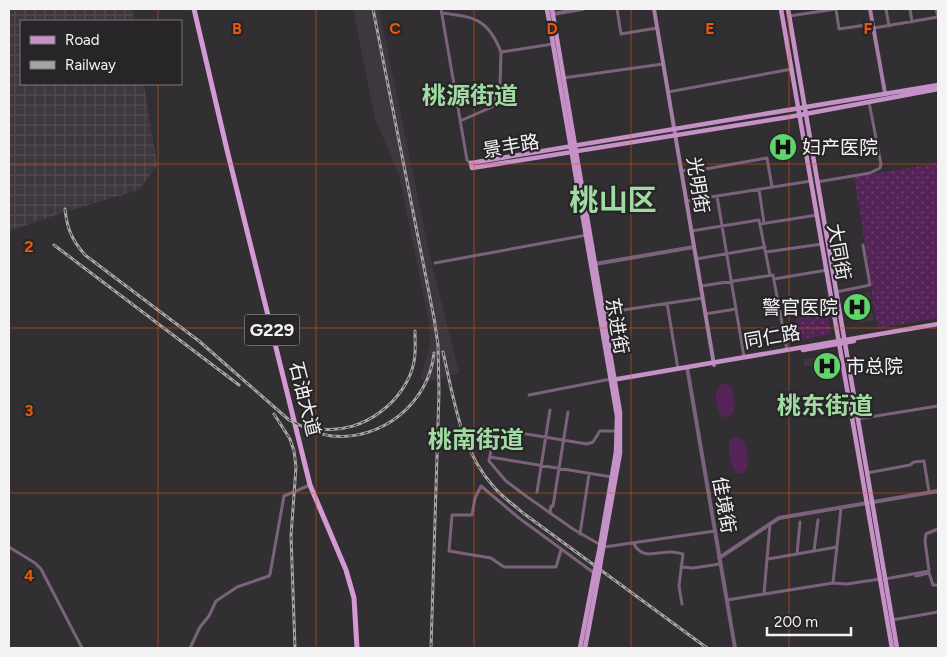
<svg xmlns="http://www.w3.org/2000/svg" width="947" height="657" font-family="Figtree,'Noto Sans SC',sans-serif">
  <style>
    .built { fill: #3e373e }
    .industrial { fill: url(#industrial-grid) }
    .grass { fill: url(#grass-dots) }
    .garden { fill: #542456 }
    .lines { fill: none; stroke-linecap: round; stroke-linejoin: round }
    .minor { stroke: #7b627c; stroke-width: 3 }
    .tertiary { stroke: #7b627c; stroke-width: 4 }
    .secondary { stroke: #a57da6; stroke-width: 4 }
    .primary { stroke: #c591c7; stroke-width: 4.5 }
    .trunk { stroke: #d49ad6; stroke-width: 5 }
    .rail-casing { stroke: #a6a5a6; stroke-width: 3 }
    .rail { stroke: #282528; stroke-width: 1; stroke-dasharray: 4; stroke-linecap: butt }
    .primary-bridge { stroke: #c591c7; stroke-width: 4.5 }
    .grid { fill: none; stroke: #e8590c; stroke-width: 1; stroke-opacity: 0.55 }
    .labels { text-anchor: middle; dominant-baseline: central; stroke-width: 4.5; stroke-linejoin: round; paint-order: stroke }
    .shield { fill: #282528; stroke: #b7b5b7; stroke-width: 1 }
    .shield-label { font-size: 18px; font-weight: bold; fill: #f4f3f4 }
    .street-label { font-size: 19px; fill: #f4f3f4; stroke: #282528 }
    .poi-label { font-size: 19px; fill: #f4f3f4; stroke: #282528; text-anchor: start }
    .district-label { font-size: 24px; font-weight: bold; fill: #a0dca2; stroke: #282528 }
    .town-label { font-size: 29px; font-weight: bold; fill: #a0dca2; stroke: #282528 }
    .grid-label { font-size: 16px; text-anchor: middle; font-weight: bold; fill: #e8590c; stroke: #282528; stroke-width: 4.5; stroke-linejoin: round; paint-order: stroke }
  </style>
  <defs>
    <pattern id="industrial-grid" width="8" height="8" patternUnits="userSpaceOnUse" patternTransform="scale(1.25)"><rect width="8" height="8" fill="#3e373e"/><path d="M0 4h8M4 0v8" fill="none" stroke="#514b51"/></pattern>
    <pattern id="grass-dots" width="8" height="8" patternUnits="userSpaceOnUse" patternTransform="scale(1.25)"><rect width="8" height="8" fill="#542456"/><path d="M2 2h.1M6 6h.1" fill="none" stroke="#6d446f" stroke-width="1.8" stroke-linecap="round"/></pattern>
  </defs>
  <rect width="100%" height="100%" fill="#312f31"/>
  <path class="built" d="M353,9H379L432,265L459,373L430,381L420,379L430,344L429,323L399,175L375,119Z
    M870,292L871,298L857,301V304H860L861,309L858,310L859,313L872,311L874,320L857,323L852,295Z
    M826,356L832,358L835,376L823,378L820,364L804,367L803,359Z"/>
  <path class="industrial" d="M9,9H133L134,21H21V84H144L157,165L139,190L65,212L9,231Z"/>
  <path class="grass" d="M938,163V318L879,328L873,307L871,281L854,177Z
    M827,308L831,334L799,340L795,313Z"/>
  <path class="garden" d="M723,384C726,384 728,384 730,386C738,393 737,430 719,413C717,403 711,390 723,384Z
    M736,437C748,438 748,456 748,467L743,473H737C730,467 727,448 730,439Z"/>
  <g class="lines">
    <path class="minor" d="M441,9L467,160L471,163
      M617,9L621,34L657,28
      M886,9L889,26
      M910,9L912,22
      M936,9L938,17
      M442,13C475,17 488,19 501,52L553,44
      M789,16L836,9L839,29L873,24
      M874,28L938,17
      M563,78L663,64
      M668,92L792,69
      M460,121L492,107L500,85L501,52
      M681,171L697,168L700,170L767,158L772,187
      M817,182L870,173L880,168L881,164L869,102
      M759,189L764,223
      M717,196L744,357
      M686,201L811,181
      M760,224L817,215
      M691,231L759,220L770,275
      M766,252L822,244
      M696,259L765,247
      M435,263L587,235
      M774,279L827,270
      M701,286L773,275L787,350
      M836,292L870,285L863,245
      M667,303L678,369
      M603,313L703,298
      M705,314L736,309
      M529,395L611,379
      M857,419L938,406
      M483,427L587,444L593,442L600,431H617
      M495,429L489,461L506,481L526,496L573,529L604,547L715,531
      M490,457L612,477
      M867,473L910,465L914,462L924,461L929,492
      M537,492L550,410
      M550,513L551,506H553L568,412
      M580,534L589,474
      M634,544C643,560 655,552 671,552C675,552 679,553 683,554L679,586L682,604
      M9,547L35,563L41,569L82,648
      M561,550L556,567H504L491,558L449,551L452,515H472L475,498L481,486L519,518L594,573
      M814,551L818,520
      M797,554L800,522
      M768,559L837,547
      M681,567L693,568L720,564
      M916,576L929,573L933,585H938
      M885,579L929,571L925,541L926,534L938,529
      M833,583L841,508
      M764,594L770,524
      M727,600L833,583L847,584L880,579
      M892,620L938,612
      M190,648L200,627L209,616L216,601L237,587L269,576L270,574L284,496L310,485"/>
    <path class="tertiary" d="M553,14L582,9
      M595,264L694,247
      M687,367L735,648
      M719,558L779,518L938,491"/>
    <path class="secondary" d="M654,9L714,365
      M870,9L885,93"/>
    <path class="primary" d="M547,9L617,416L616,452L599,552
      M552,9L620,412V453L602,554
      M781,9L892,648
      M788,9L897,648
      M938,85L471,163L472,168L789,117L938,89
      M803,350L854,341
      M612,380L938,324
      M580,648L595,570
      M585,648L599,573"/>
    <path class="trunk" d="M194,9L227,150L310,485L346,570L354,598L357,648"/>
    <defs>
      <path id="rail" d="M373,9L434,318L438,345L439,392L431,648
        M65,209C67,229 72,240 85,255L199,341L289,420C303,427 317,434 332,436C382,441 429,403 434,353
        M54,245L239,385
        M443,352C454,399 460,450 494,487C502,497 513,504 523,513L707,648
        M274,414L290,439L294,451L296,467L291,536L295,648
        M322,429C363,434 406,401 414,362C416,352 415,341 415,331"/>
    </defs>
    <use href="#rail" class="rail-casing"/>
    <use href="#rail" class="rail"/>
    <path class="primary-bridge" d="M595,570L599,552
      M599,573L602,554"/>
  </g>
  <path class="grid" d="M158,9V21M316,9V648M474,9V648M631,9V648M789,9V648M158,84V648M9,164H938M9,328H938M9,493H938"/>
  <defs>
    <symbol id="hospital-disc" viewBox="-11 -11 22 22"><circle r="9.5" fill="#5fd56b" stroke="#282528"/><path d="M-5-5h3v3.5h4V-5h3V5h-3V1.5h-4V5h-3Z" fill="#111"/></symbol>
  </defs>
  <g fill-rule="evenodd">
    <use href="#hospital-disc" x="767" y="131" width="32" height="32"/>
    <use href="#hospital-disc" x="841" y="291" width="32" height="32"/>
    <use href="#hospital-disc" x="811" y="350" width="32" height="32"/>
  </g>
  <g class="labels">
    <rect class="shield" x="244.5" y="314.5" width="55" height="31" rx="4"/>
    <g class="shield-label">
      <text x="272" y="330">G229</text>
    </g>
    <g class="street-label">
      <text transform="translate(511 146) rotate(-10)">景丰路</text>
      <text transform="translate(698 185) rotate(81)">光明街</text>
      <text transform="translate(839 252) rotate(80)">大同街</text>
      <text transform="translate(617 326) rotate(80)">东进街</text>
      <text transform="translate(772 337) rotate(-10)">同仁路</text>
      <text transform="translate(305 399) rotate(76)">石油大道</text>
      <text transform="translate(724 505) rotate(80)">佳境街</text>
    </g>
    <g class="poi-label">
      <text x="802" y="147">妇产医院</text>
      <text x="838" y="307" text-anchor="end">警官医院</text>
      <text x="846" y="366">市总院</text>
    </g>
    <g class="district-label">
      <text x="470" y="95">桃源街道</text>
      <text x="825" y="405">桃东街道</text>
      <text x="476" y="439">桃南街道</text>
    </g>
    <g class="town-label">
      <text x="613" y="199">桃山区</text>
    </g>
  </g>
  <g class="grid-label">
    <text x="237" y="34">B</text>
    <text x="395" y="34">C</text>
    <text x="552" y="34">D</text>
    <text x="710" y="34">E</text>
    <text x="868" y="34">F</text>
    <text x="29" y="252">2</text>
    <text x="29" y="416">3</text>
    <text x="29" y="581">4</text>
  </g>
  <rect width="947" height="657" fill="none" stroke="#f4f3f4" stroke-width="20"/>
  <rect x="20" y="20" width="162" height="65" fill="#282528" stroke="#7a777a"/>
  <rect x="30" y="36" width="25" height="8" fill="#c591c7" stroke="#7a777a"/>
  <text x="65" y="45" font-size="15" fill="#f4f3f4">Road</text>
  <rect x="30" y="61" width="25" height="8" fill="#a6a5a6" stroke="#7a777a"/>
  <text x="65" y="70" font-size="15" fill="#f4f3f4">Railway</text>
  <path d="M767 627v8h84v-8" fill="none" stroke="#f4f3f4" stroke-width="2.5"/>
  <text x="774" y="627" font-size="15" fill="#f4f3f4" stroke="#282528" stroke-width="4" paint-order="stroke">200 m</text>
</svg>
